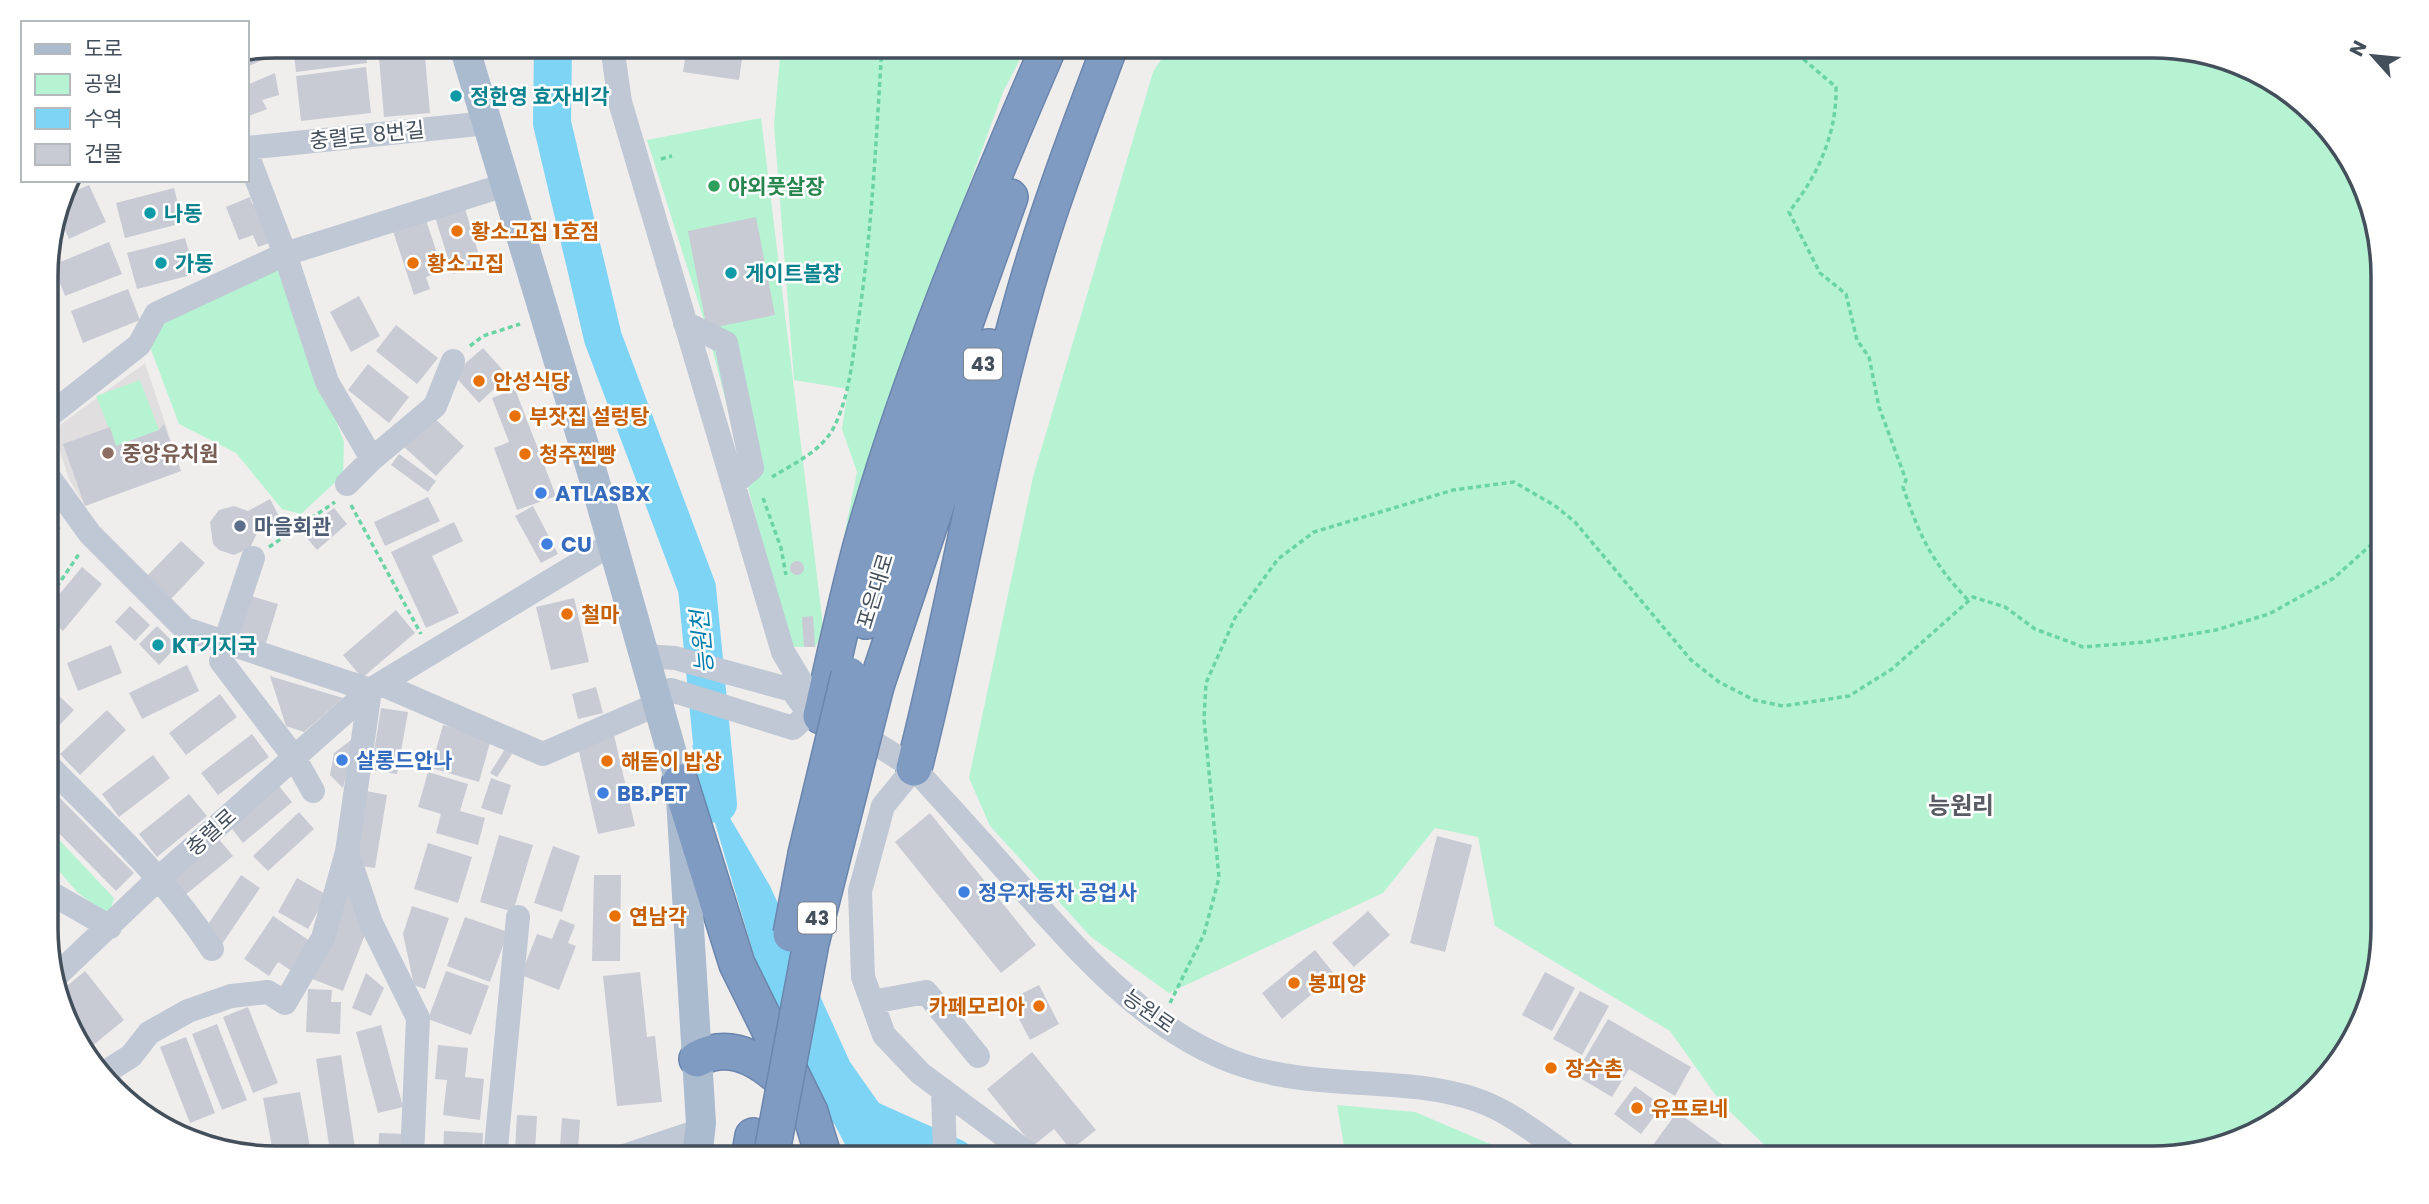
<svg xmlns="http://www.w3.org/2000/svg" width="2429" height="1204" font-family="Poppins,'Noto Sans KR',sans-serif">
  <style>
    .education { fill: #e1dedf }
    .green { fill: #b6f3d2 }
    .water { fill: #7ed4f5 }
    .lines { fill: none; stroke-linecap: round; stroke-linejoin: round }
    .river { stroke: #7ed4f5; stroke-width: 38 }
    .building { fill: #c8cbd4 }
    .highway-casing { stroke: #6b86ad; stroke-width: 38 }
    .path { stroke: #6bd4a7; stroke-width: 3.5; stroke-dasharray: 5 3.5; stroke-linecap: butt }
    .minor { stroke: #bfc8d4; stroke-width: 24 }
    .major { stroke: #aabacf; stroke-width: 30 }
    .highway { stroke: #7f9bc2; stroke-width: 35 }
    .highway-bridge-casing { stroke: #6b86ad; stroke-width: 38; stroke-linecap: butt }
    .highway-bridge { stroke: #7f9bc2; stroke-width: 35 }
    .culture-dot { fill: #0f9aa8; stroke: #fff; stroke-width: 2.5 }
    .leisure-dot { fill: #2e9e5b; stroke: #fff; stroke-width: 2.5 }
    .food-dot { fill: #e8710a; stroke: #fff; stroke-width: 2.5 }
    .education-dot { fill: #8d6e63; stroke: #fff; stroke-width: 2.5 }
    .shop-dot { fill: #3f7fe0; stroke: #fff; stroke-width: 2.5 }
    .service-dot { fill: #5c6f8a; stroke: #fff; stroke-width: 2.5 }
    .labels { text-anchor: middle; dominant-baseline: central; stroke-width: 5; stroke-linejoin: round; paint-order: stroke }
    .shield { fill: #fff; stroke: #7c848d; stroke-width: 2 }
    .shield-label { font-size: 19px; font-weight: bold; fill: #444f5c }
    .culture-label { font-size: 21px; font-weight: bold; fill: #0d838f; stroke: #fff; text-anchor: start }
    .street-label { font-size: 21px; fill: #444f5c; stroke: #fff }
    .leisure-label { font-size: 21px; font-weight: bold; fill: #27864d; stroke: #fff; text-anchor: start }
    .food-label { font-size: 21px; font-weight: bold; fill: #c56008; stroke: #fff; text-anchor: start }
    .education-label { font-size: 21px; font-weight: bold; fill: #785e54; stroke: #fff; text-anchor: start }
    .shop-label { font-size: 21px; font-weight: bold; fill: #366cbe; stroke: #fff; text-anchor: start }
    .service-label { font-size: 21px; font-weight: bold; fill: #4e5e75; stroke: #fff; text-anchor: start }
    .water-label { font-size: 23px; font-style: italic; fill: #017cab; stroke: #fff }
    .quarter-label { font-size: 24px; font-weight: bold; fill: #595d63; stroke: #fff }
    .rim { fill: none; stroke: #444f5c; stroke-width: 3.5 }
  </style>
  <rect width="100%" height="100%" fill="#f0eded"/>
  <path class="education" d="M145,363L181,471L85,506L69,479L53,430Z"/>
  <path class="green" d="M781,46H1027L1003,92L892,396L828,616L857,472L842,429L848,389L794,380L774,125Z
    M1170,46H1495L1547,53L1546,46H2154L2255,69L2345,147L2382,246L2383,929L2360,1030L2281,1120L2168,1158H1778L1722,1104L1670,1031L1495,926L1478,837L1435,828L1383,893L1169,993L1091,937L990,826L969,778L1033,477L1153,72Z
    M761,118L822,617L823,633L815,647H789L709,336L647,140Z
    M279,269L344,442L343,475L301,514L282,509L236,453L179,424L147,339L164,320Z
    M140,380L159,430L116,446L96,396Z
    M47,827L114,898L111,908L105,912L78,893L58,870L47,863Z
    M1337,1105L1415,1112L1495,1146L1513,1158H1346Z"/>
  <path class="water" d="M692,745L731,757L727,813L770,886L850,1062L888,1116L904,1158H852L763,986Z"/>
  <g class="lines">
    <path class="river" d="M553,46L552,123L603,338L697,588L718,804
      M846,1109L955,1158"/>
  </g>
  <path class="building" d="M275,46H292L247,67V51Z
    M293,46H365L367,63L296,72Z
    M378,46H424L430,113L384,117Z
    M687,46H744L739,80L683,72Z
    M366,67L371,113L301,121L296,76Z
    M275,73L279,95L262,100L267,109L249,116L247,85Z
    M89,185L106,222L69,239L62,223L55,227L63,196Z
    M174,188L183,223L125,238L116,203Z
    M250,197L252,204L257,202L275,241L258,247L253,235L239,240L226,207Z
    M463,202L482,265L453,274L433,211Z
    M756,217L775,315L707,329L688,231Z
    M426,220L443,271L426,277L430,289L414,295L393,231Z
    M185,238L195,274L137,289L127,253Z
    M109,242L122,274L65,296L53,265Z
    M128,289L140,320L83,343L71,311Z
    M359,296L380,336L351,352L330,312Z
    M396,325L438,358L417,384L376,351Z
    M483,348L508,376L479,403L453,374Z
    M368,364L409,397L389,423L348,390Z
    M515,389L556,496L517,510L494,448L509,442L492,398Z
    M431,415L464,446L436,476L403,446Z
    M164,424L181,471L85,506L63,444L110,427L116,446L159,430Z
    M399,454L436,481L428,492L391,465Z
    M428,497L440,521L385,546L374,522Z
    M270,499L281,520L257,533L250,548L234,555L219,550L213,544L210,522L219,510L234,506L248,511Z
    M533,506L558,554L541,563L515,516Z
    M334,508L347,524L317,550L302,532Z
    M47,519L61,528L47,550Z
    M454,522L463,541L432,556L459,613L426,628L391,552Z
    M181,541L205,563L171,599L147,576Z
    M790 568a7 7 0 1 1 14 0a7 7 0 1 1-14 0Z
    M82,567L102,584L63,631L47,617V609Z
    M251,596L278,604L266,643L239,635Z
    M574,598L589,662L551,670L536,607Z
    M130,606L150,625L135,641L115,622Z
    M396,610L415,633L362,678L343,655Z
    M813,616L815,647H804L802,617Z
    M157,626L177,646L159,665L139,644Z
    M111,645L122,673L78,691L67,663Z
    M187,665L199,691L142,719L129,693Z
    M270,676L343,698L304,732L286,726Z
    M596,687L603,713L578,719L572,694Z
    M53,690L74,710L49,736L47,697Z
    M220,694L237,717L186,755L169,733Z
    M381,708L408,712L397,774L371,770Z
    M107,710L126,730L80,775L60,754Z
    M443,725L491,739L479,782L431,768Z
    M252,734L269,757L218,795L201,773Z
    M614,735L635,826L598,834L577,743Z
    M355,737L343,788L330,775L334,753Z
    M505,749L512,754L497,777L490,773Z
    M153,755L170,778L119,817L102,794Z
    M428,772L468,784L460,811L485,818L478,845L436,833L441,814L418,807Z
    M491,778L511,785L502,815L481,808Z
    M278,785L292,802L243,843L229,825Z
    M366,791L387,795L375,868L354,865Z
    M56,794L134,873L116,891L47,821V803Z
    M189,794L207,816L157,857L139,834Z
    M299,812L314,829L268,871L253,856Z
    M930,813L1036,945L1001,973L895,842Z
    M499,835L533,845L513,912L480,902Z
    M1437,836L1472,845L1445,952L1410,943Z
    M218,838L233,856L184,896L169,878Z
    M428,843L472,857L458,903L414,889Z
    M553,846L580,856L562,912L534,903Z
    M241,875L260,888L222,944L203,932Z
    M594,875H621L620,961H592Z
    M297,878L327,895L308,929L278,912Z
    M345,890L354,893L366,932L343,991L310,978Z
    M412,906L449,918L425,989L414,985L403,934Z
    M1368,911L1390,935L1354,967L1332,943Z
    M273,916L313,943L293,972L278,962L269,976L244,959Z
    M465,917L508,932L490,982L447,966Z
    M560,919L575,925L568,943L576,946L559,990L521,975L537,934L552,939Z
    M1315,950L1335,975L1282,1019L1262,993Z
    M85,971L124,1020L86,1051L61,991Z
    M446,971L489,986L471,1035L428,1019Z
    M640,972L647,1037L655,1036L662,1102L617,1106L603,976Z
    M1545,972L1575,988L1552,1031L1522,1015Z
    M366,973L384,988L371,1016L352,1008Z
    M1039,985L1059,1024L1030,1040L1009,1000Z
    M308,989L332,990L331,1002H341L340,1034L306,1032Z
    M1580,991L1609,1006L1582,1055L1553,1039Z
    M248,1007L278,1083L253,1093L223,1017Z
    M1608,1019L1691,1067L1675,1096L1629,1069L1612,1097L1575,1075Z
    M217,1024L247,1100L222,1110L192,1034Z
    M381,1025L403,1107L378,1113L356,1032Z
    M186,1037L215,1113L190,1123L160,1047Z
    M438,1045L468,1048L465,1077L484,1079L480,1120L443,1115L447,1080L435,1079Z
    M1032,1052L1096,1130L1071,1150L1054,1129L1033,1146L987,1089Z
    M341,1055L356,1155L331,1158L316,1059Z
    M1635,1086L1662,1106L1641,1134L1614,1114Z
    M300,1092L312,1158H274L263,1098Z
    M1677,1112L1741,1158H1671L1653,1145Z
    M517,1115L537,1116L535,1150L515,1149Z
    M562,1118L580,1120L578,1149L560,1147Z
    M444,1131L483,1133L482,1158H443Z
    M379,1133L407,1134L406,1158H378Z"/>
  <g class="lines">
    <defs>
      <path id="highway" d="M866,621L908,484L1010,197
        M876,686L989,347
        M821,716C834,659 846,602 861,546C908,377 980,206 1049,46
        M914,768C958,597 984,420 1037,251C1058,181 1085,114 1110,46
        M680,782L737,964L810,1112L824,1158
        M697,1059C735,1038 768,1066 796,1092
        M749,1158L753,1136"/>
    </defs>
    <use href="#highway" class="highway-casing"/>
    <path class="path" d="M1794,46L1796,53L1836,87C1837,134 1818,175 1789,212L1820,273L1846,294L1857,340L1869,357L1879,407L1906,480L1903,487C1920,537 1931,561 1968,600
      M661,159L672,156
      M470,346L483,336L520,324
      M772,477C793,464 822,451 834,427C849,397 852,362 857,329C872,235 876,140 882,46
      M763,498L781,548L786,575
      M351,505L421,634
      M269,547L335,502
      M47,601L79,554
      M1170,1003L1204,934L1219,878L1204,719L1206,683L1235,618L1278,559L1314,532L1453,490L1514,482L1554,505L1575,522L1691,660L1719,682L1754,700L1783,706L1849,696L1892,669L1973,597L2005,607L2035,629L2083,647L2145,642L2216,630L2269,614L2334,578L2382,535"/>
    <path class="minor" d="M612,46L620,102L783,652L813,702
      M247,148L487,123
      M247,154L285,254L505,185
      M685,323L726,343L752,468L733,484
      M46,418L139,345L156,314L285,254L327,382L372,459L347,484
      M372,459L435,406L453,361
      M46,473L90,534L185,629L370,690L347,852L323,938L285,1003L268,992L231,996L188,1011L149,1033L131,1056L101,1075
      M225,642L253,558
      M646,656L675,658L792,690L809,713L875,743L914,768C950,808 986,847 1021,887C1083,956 1150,1034 1242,1065C1319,1091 1404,1075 1477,1100C1512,1112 1542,1138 1572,1158
      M221,661L294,757L313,791
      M381,684L543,754L658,704L671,690L793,728L809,713
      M47,764C105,823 167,879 212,949
      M914,768L883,806L860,891L863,977L884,1035L920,1073L1034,1158
      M347,852L371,923L418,1018L412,1158
      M47,891L110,927
      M55,977L159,878L370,690L613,543
      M872,1002L926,992L978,1056
      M943,1090L945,1158
      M495,1158L518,917
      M618,1158L701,1130"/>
    <path class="major" d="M464,46L595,482L680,782L701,1123L697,1158"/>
    <use href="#highway" class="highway"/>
    <defs>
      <path id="highway-bridge" d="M791,934L806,854L849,675
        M772,1152L811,943L876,686"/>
    </defs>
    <use href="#highway-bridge" class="highway-bridge-casing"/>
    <use href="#highway-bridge" class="highway-bridge"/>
  </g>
  <g class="culture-dot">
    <circle cx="456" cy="96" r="7"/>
    <circle cx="150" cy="213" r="7"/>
    <circle cx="161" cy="263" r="7"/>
    <circle cx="731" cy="273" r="7"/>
    <circle cx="158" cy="645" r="7"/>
  </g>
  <circle class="leisure-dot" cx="714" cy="186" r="7"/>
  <g class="food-dot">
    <circle cx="457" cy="231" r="7"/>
    <circle cx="413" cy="263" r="7"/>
    <circle cx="479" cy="381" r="7"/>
    <circle cx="515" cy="416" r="7"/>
    <circle cx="525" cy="454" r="7"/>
    <circle cx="567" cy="614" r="7"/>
    <circle cx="607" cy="761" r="7"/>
    <circle cx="615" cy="916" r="7"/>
    <circle cx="1294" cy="983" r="7"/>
    <circle cx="1039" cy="1006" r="7"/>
    <circle cx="1551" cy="1068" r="7"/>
    <circle cx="1637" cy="1108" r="7"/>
  </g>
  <circle class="education-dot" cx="108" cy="453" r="7"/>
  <g class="shop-dot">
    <circle cx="541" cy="493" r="7"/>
    <circle cx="547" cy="544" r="7"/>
    <circle cx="342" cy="760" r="7"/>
    <circle cx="603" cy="793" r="7"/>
    <circle cx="964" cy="892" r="7"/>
  </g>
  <circle class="service-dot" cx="240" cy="526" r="7"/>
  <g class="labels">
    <g class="shield">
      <rect x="964" y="348.5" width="38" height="31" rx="5"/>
      <rect x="798" y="902.5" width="38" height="31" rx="5"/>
    </g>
    <g class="shield-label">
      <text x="983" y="364">43</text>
      <text x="817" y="918">43</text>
    </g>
    <g class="culture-label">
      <text x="470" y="96">정한영 효자비각</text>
      <text x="164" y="213">나동</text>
      <text x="175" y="263">가동</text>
      <text x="745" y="273">게이트볼장</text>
      <text x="172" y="645">KT기지국</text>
    </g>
    <g class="street-label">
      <text transform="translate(367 135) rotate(-6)">충렬로 8번길</text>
      <text transform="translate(875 591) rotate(-73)">포은대로</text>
      <text transform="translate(211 832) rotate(-42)">충렬로</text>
      <text transform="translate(1149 1011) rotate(35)">능원로</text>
    </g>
    <g class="leisure-label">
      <text x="728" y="186">야외풋살장</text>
    </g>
    <g class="food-label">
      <text x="471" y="231">황소고집 1호점</text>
      <text x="427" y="263">황소고집</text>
      <text x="493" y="381">안성식당</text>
      <text x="529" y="416">부잣집 설렁탕</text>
      <text x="539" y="454">청주찐빵</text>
      <text x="581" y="614">철마</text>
      <text x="621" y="761">해돋이 밥상</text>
      <text x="629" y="916">연남각</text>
      <text x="1308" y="983">봉피양</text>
      <text x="1025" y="1006" text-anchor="end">카페모리아</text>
      <text x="1565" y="1068">장수촌</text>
      <text x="1651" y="1108">유프로네</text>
    </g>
    <g class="education-label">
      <text x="122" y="453">중앙유치원</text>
    </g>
    <g class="shop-label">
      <text x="555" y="493">ATLASBX</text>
      <text x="561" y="544">CU</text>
      <text x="356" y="760">살롱드안나</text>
      <text x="617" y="793">BB.PET</text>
      <text x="978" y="892">정우자동차 공업사</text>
    </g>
    <g class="service-label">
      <text x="254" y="526">마을회관</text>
    </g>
    <g class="water-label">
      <text transform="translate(702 642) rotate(-95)">능원천</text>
    </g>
    <g class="quarter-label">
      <text x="1961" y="805">능원리</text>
    </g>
  </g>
  <path d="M0 0H2429V1204H0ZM276 58H2153A218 218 0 0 1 2371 276V928A218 218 0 0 1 2153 1146H276A218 218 0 0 1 58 928V276A218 218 0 0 1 276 58Z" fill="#fff" fill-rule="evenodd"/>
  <path class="rim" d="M276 58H2153A218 218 0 0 1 2371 276V928A218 218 0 0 1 2153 1146H276A218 218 0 0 1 58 928V276A218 218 0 0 1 276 58Z"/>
  <rect x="21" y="21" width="228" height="161" fill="#ffffff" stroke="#b4b9be" stroke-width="2"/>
  <rect x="35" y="44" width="35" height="10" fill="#aabacf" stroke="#b4b9be" stroke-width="2"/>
  <text x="84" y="56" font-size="21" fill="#444f5c">도로</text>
  <rect x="35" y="74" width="35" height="21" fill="#b6f3d2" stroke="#b4b9be" stroke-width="2"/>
  <text x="84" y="91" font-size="21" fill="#444f5c">공원</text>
  <rect x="35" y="108" width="35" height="21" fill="#7ed4f5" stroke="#b4b9be" stroke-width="2"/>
  <text x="84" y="126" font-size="21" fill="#444f5c">수역</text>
  <rect x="35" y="144" width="35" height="21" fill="#c8cbd4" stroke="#b4b9be" stroke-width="2"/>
  <text x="84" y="161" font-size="21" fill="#444f5c">건물</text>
  <g transform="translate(2373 56) rotate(297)" stroke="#ffffff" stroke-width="5" paint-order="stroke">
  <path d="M0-5L12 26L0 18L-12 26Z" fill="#444f5c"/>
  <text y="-10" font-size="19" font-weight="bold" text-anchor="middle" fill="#444f5c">N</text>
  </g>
</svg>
